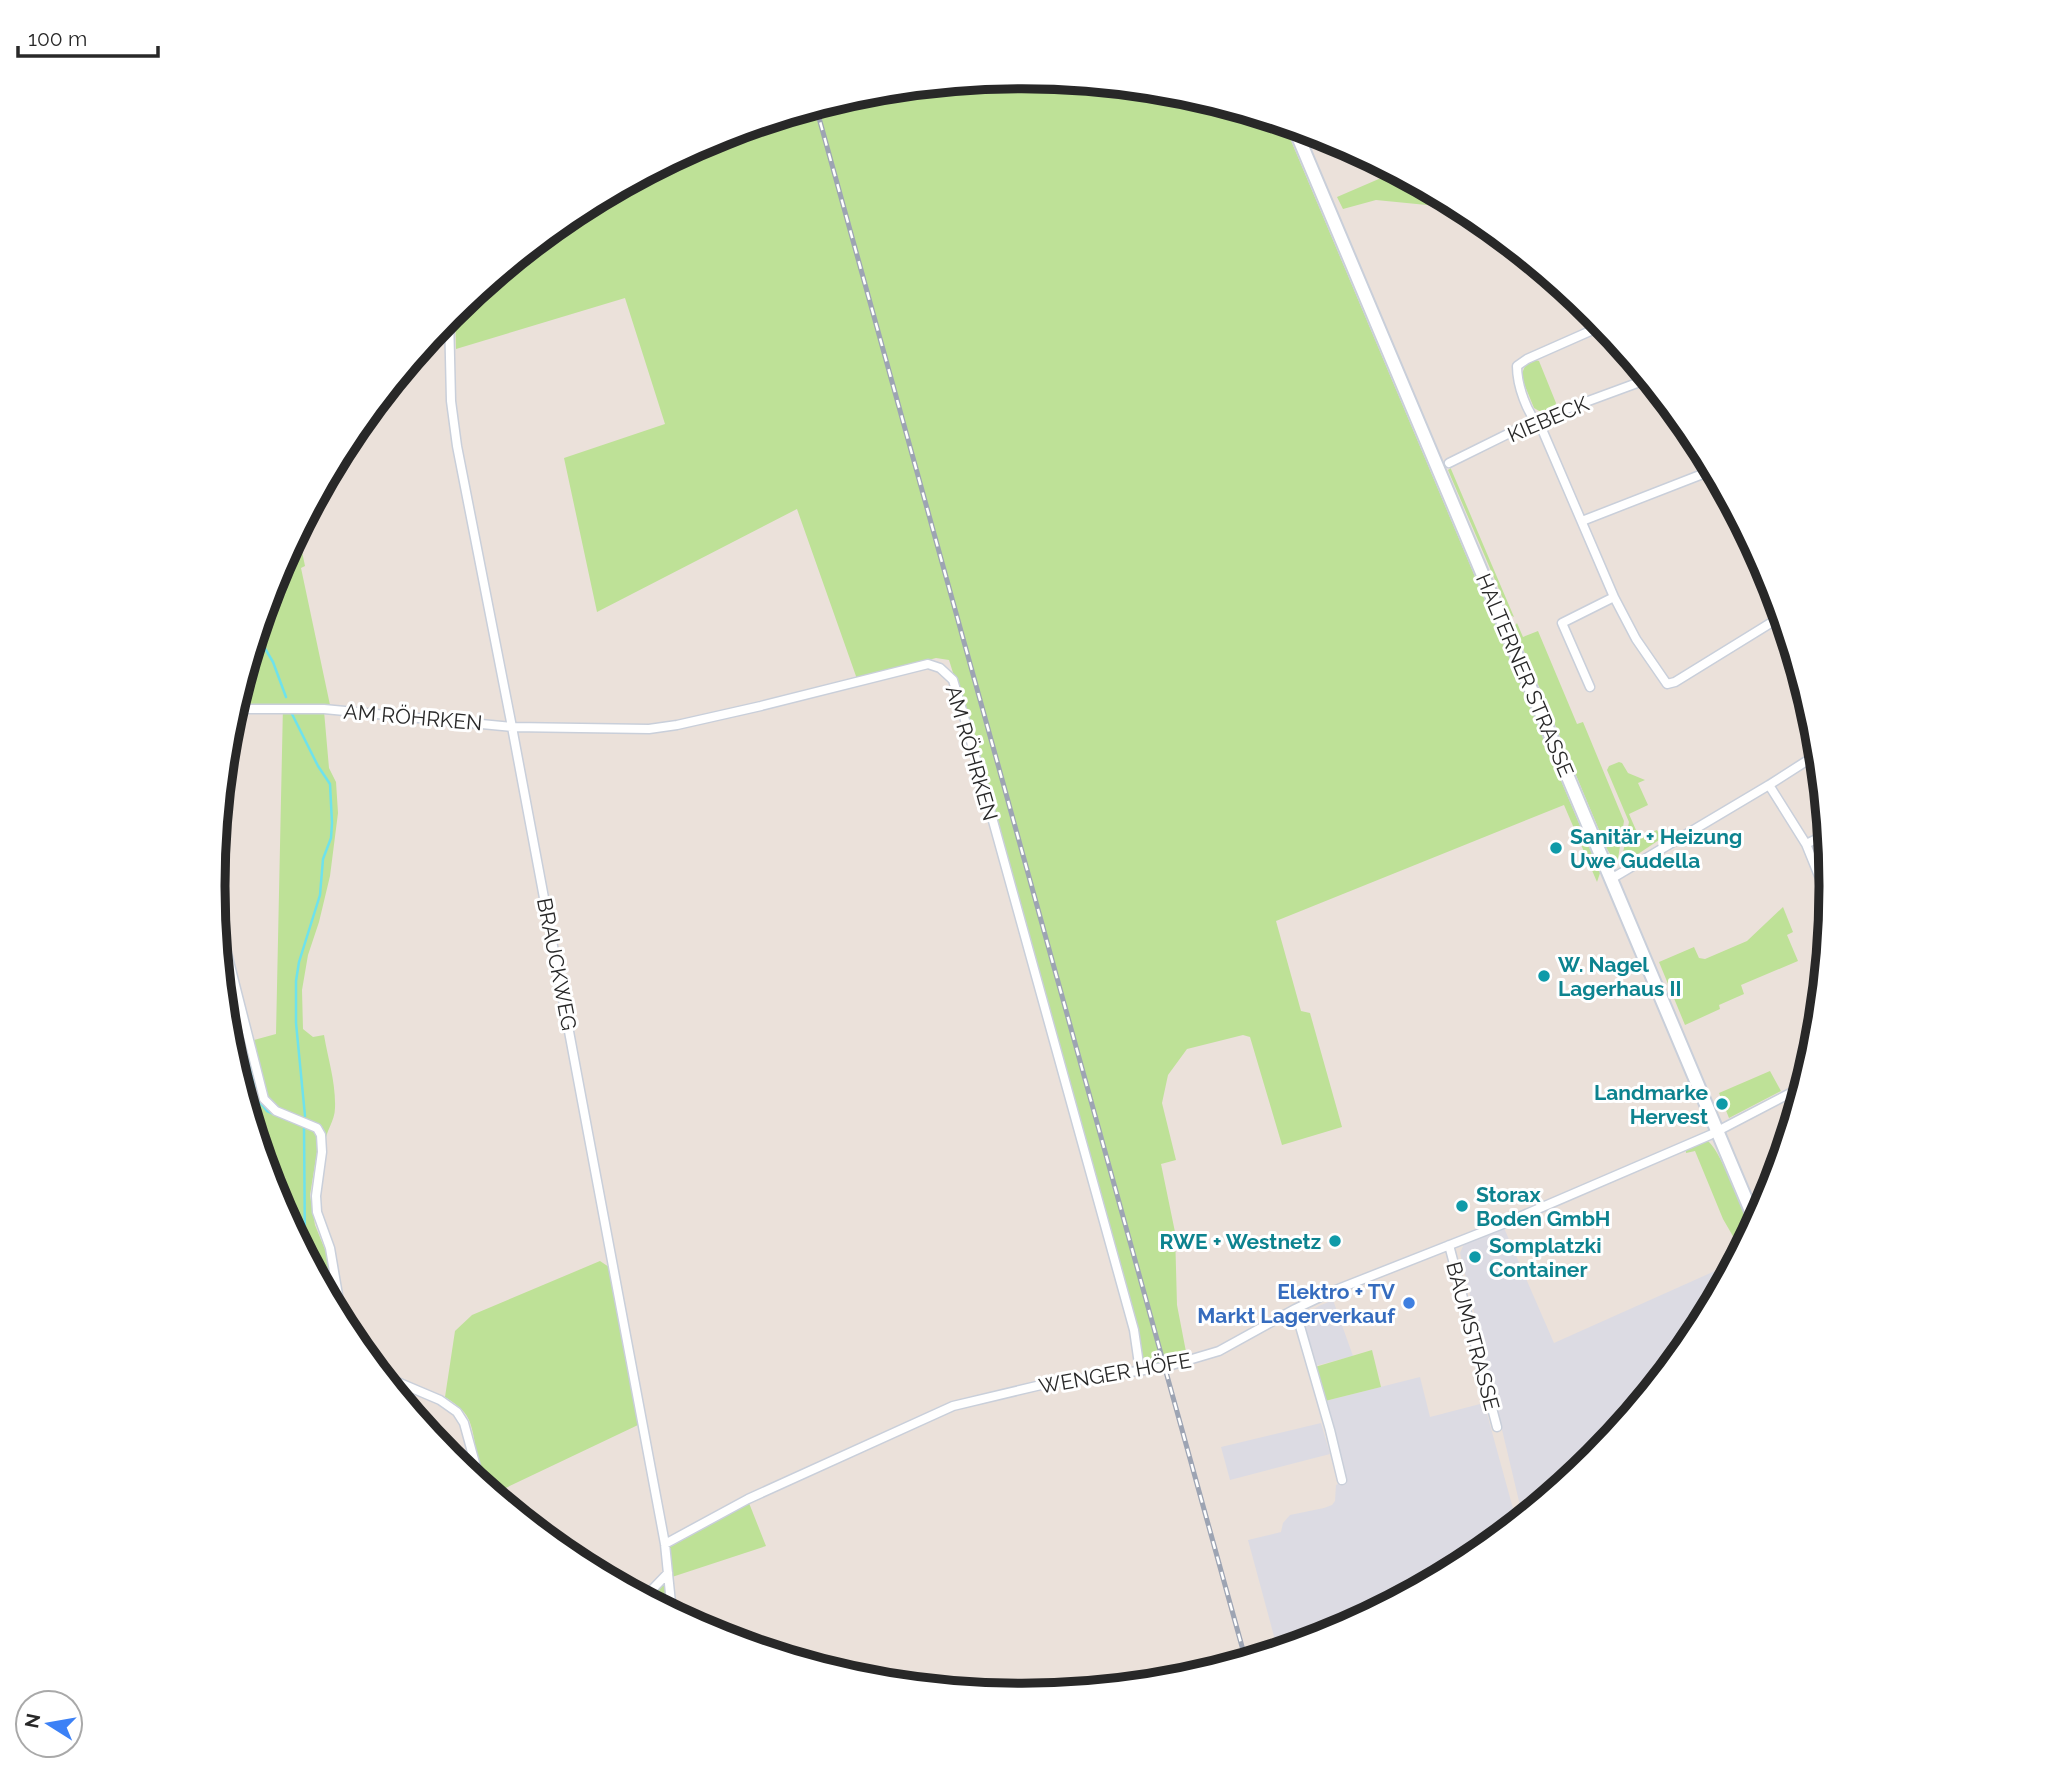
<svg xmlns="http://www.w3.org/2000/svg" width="2045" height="1773" font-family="Raleway,sans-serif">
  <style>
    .industrial { fill: #dcdbe3 }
    .green { fill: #bee197 }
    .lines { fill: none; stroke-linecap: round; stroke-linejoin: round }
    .stream { stroke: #6ee2ec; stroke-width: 2.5 }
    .street-casing { stroke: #c9cfda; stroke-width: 11 }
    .secondary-casing { stroke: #c9cfda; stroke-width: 16 }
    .street { stroke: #fff; stroke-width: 8 }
    .secondary { stroke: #fff; stroke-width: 12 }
    .rail-casing { stroke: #9da4b3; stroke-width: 5 }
    .rail { stroke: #fff; stroke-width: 2.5; stroke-dasharray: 8; stroke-linecap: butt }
    .culture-dot { fill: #0f9aa8; stroke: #fff; stroke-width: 2.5 }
    .shop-dot { fill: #3f7fe0; stroke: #fff; stroke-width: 2.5 }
    .labels { text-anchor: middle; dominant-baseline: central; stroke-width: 6; stroke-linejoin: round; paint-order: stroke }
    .street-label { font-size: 21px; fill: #282828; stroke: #fff }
    .culture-label { font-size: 21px; font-weight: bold; fill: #0d838f; stroke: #fff; text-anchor: start }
    .shop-label { font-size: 21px; font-weight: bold; fill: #366cbe; stroke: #fff; text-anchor: end }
    .rim { fill: none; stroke: #282828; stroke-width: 9 }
  </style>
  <rect width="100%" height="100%" fill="#ebe1da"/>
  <path class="industrial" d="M1504,1228L1554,1343L1735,1262L1695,1337L1595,1459L1523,1518L1460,1253L1464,1244Z
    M1333,1300L1353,1356L1315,1366L1301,1317L1319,1306Z
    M1420,1377L1430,1417L1484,1403L1517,1523L1472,1560L1332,1635L1278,1651L1248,1540L1281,1532L1283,1523L1290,1515L1324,1508L1332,1505L1335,1501L1336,1485L1343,1482L1325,1401Z
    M1321,1423L1330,1454L1230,1480L1221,1447Z"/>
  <path class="green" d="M1023,77L1181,93L1284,124L1600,873L1597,882L1564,805L1276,921L1301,1011L1310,1013L1342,1127L1282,1145L1250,1037L1243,1035L1187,1049L1168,1075L1162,1103L1176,1160L1161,1164L1175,1232L1177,1305L1187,1357L1144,1366L1140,1363L1138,1329L970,727L949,660L936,658L857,679L797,509L597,612L564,458L665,424L625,298L456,349L455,310L573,213L713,138L865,92Z
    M1395,172L1451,202L1437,206L1376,200L1343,209L1337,197Z
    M1535,360L1539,361L1556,403L1555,407L1541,412L1534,408L1521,376L1525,366Z
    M1451,468V469L1514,617L1510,615L1448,470Z
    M298,532L305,566L301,568L330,705L325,704L324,711L329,768L336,782L338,813L330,876L319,922L308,955L302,990L303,1029L313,1037L324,1035C328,1059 336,1083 335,1108C335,1121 325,1132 325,1144L318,1146L310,1195L315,1225L328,1257L335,1310L274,1196L240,1083L254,1087L246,1058L240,1059L223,991L216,919L258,1087V1090L254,1089L252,1096L256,1099L266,1096L254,1040L276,1034L283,705L236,704L275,576Z
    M1517,623L1523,637L1538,631L1577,724L1583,722L1624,821L1617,865L1607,849L1514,627Z
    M1619,762L1622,763L1628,773L1645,780L1638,783L1648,805L1629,814L1639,837L1657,830L1659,834L1666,831L1668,834L1626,862L1623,853L1629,822L1607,770L1609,766Z
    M1783,907L1793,932L1787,935L1798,961L1741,985L1744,994L1719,1005L1720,1009L1685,1025L1659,962L1694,947L1699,958L1705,959L1747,941Z
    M1770,1071L1781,1091L1729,1118L1719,1093Z
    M1706,1140C1720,1146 1744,1215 1751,1232L1741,1250L1723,1219L1695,1151L1686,1153V1150Z
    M600,1261L609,1267L638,1425L493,1494C475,1479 478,1441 469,1420C464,1409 454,1403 445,1397L455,1331L472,1315Z
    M1372,1350L1381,1387L1325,1401L1315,1367Z
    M749,1503L766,1546L672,1577L670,1547Z
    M664,1581L667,1610L645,1598Z"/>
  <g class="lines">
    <path class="stream" d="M257,635L273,662L286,697
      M292,714L318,766L330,784L332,823L331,838L323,859L320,895L299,962L296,981V1023L305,1116
      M219,945L255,1087
      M259,1101L267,1111L274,1114
      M304,1125L305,1252"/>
    <defs>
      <path id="street" d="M449,315L451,401L457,446L512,727L665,1544L672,1613
        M1604,325L1527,359L1517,366C1517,385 1527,415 1541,427L1614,597L1636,639L1667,684L1675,682L1782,616
        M1449,463L1534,421L1648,379
        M1582,521L1713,470
        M1590,687L1562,623L1614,597
        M235,709H324L512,727L649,729L677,725L761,706L928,664L940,668L953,680L967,727L1134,1330L1140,1371
        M1769,785L1806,844L1830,903
        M1806,844L1827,834
        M1611,879L1769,785L1819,753
        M215,906L264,1099L276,1111L317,1128L321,1135L322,1152L316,1196L317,1212L330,1248L340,1307L357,1345
        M1449,1245L1497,1427
        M1295,1309L1330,1430L1342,1480
        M381,1375L440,1400L457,1412L464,1423L481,1485
        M665,1544L748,1499L953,1406L1041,1385L1165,1367L1219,1351L1295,1309L1333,1291L1503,1224L1710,1135L1804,1086
        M644,1598L668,1573"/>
      <path id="secondary" d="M1294,127L1756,1223"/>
    </defs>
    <use href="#street" class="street-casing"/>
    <use href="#secondary" class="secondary-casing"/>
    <use href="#street" class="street"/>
    <use href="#secondary" class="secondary"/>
    <defs>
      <path id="rail" d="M816,107L1246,1661"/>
    </defs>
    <use href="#rail" class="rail-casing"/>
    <use href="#rail" class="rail"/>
  </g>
  <g class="culture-dot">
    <circle cx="1556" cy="848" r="7"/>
    <circle cx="1544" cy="976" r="7"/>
    <circle cx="1722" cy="1104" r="7"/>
    <circle cx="1462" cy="1206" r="7"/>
    <circle cx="1335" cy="1241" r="7"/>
    <circle cx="1475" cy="1257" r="7"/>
  </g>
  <circle class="shop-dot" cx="1409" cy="1303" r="7"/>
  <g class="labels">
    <g class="street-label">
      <text transform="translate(1548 419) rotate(-23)">KIEBECK</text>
      <text transform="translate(1525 675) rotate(67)">HALTERNER STRASSE</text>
      <text transform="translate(413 717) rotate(5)">AM RÖHRKEN</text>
      <text transform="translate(972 753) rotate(74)">AM RÖHRKEN</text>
      <text transform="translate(557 964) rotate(79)">BRAUCKWEG</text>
      <text transform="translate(1473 1336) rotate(75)">BAUMSTRASSE</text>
      <text transform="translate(1115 1373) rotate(-10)">WENGER HÖFE</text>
    </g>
    <g class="culture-label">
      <text x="1570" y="836">Sanitär + Heizung<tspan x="1570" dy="24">Uwe Gudella</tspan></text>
      <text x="1558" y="964">W. Nagel<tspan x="1558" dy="24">Lagerhaus II</tspan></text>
      <text x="1708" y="1092" text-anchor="end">Landmarke<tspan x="1708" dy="24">Hervest</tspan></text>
      <text x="1476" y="1194">Storax<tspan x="1476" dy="24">Boden GmbH</tspan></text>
      <text x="1321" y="1241" text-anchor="end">RWE + Westnetz</text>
      <text x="1489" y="1245">Somplatzki<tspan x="1489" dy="24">Container</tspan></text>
    </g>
    <g class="shop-label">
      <text x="1395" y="1291">Elektro + TV<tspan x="1395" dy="24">Markt Lagerverkauf</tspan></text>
    </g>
  </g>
  <path d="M0 0H2045V1773H0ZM225 886a797 797 0 1 1 1594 0a797 797 0 1 1-1594 0Z" fill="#fff" fill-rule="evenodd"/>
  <path class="rim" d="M225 886a797 797 0 1 1 1594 0a797 797 0 1 1-1594 0Z"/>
  <g transform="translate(49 1724) rotate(281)"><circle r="33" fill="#ffffff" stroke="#a9a9a9" stroke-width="2"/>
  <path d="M0-5L12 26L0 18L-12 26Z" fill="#3c81f6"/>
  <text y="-10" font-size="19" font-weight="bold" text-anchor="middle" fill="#282828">N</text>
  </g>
  <path d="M18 46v10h140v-10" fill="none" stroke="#282828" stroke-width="3.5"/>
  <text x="28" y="46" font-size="21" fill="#282828" stroke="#ffffff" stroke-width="5" paint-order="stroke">100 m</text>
</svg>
